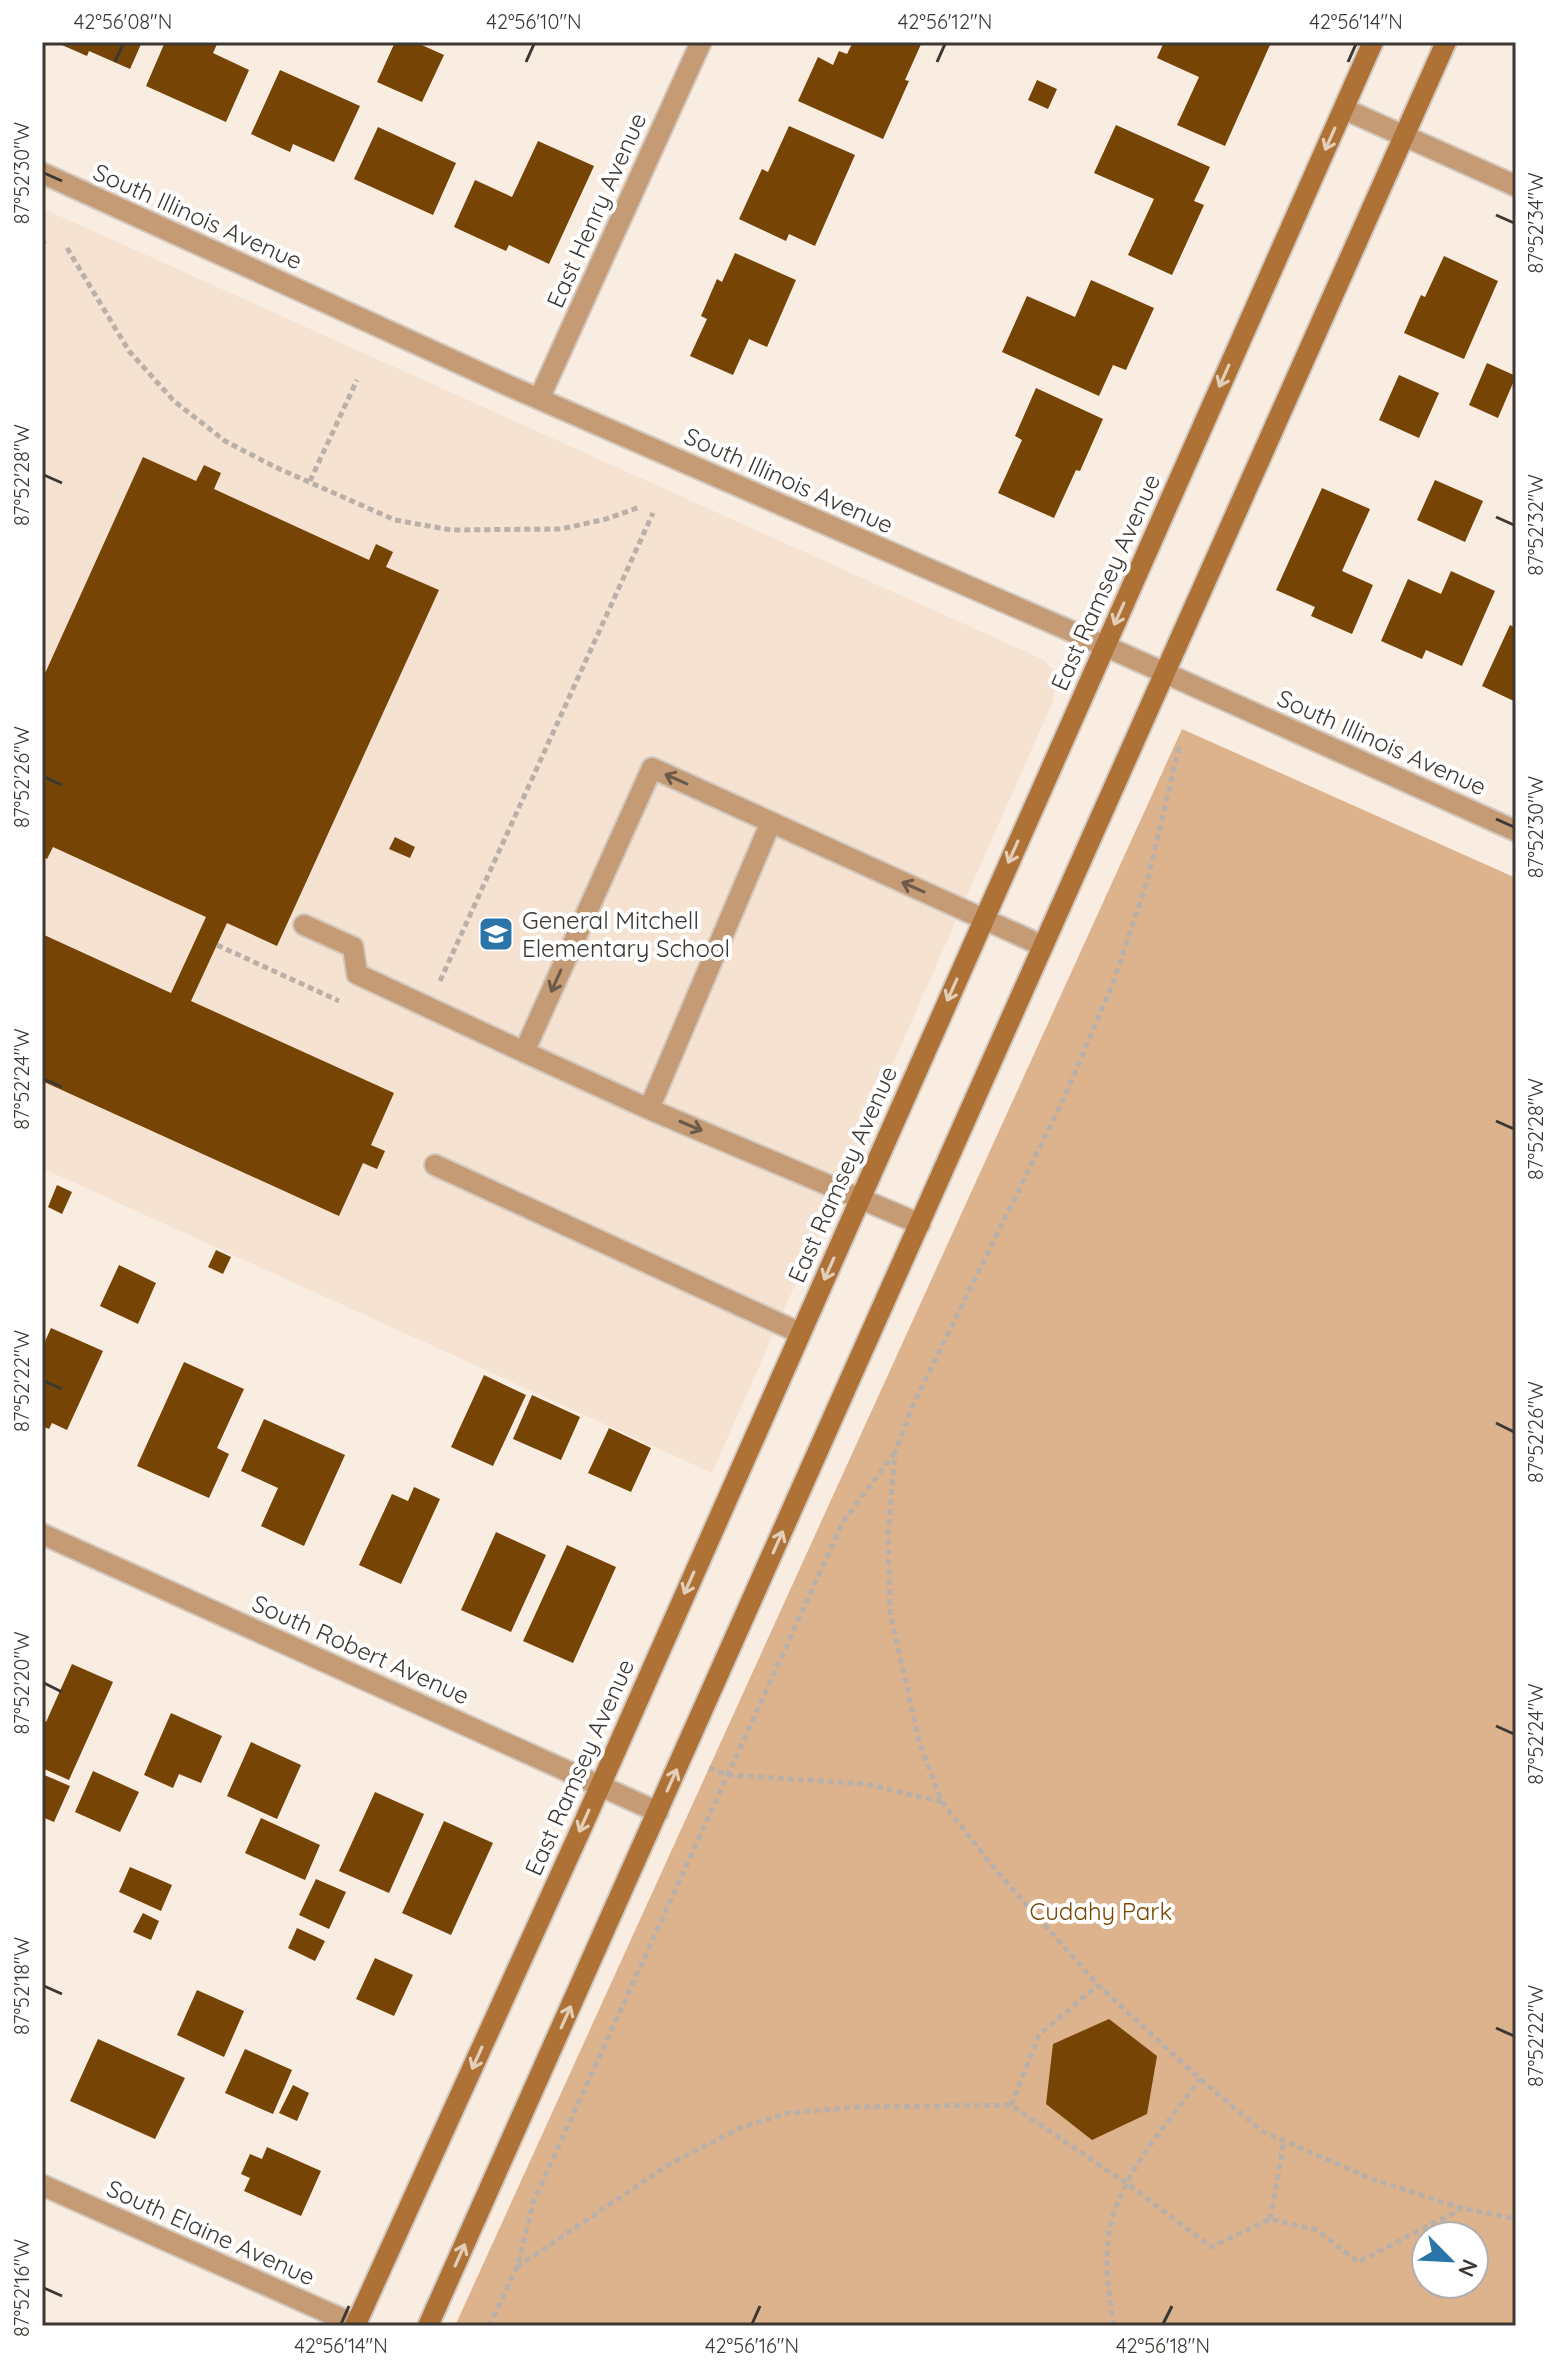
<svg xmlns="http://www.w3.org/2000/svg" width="1558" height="2368" font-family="Quicksand,sans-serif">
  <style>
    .built { fill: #f5e2d1 }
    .green { fill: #ddb38e; fill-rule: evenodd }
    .building { fill: #764404 }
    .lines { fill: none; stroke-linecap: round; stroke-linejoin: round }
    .lane-casing { stroke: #d3c8be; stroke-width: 24 }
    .street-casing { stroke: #d3c8be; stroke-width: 24 }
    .secondary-casing { stroke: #d3c8be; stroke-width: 24 }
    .path { stroke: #bab0a7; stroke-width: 5; stroke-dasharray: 6 4; stroke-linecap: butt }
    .lane { stroke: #c59b76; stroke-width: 20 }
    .street { stroke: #c59b76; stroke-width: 20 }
    .secondary { stroke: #ae7236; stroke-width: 20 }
    .oneway { stroke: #e3ceb9 }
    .oneway2 { stroke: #6c5a4a }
    .ticks { fill: none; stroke: #3c3732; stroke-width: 3 }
    .labels { text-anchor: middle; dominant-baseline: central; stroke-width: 8; stroke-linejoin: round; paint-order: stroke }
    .street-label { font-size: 24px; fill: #3c3732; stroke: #fff }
    .poi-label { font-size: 24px; fill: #3c3732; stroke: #fff; text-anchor: start }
    .park-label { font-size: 24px; fill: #7d4703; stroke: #fff }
    .neatline { fill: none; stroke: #3c3732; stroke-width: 3 }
    .ticks-label { font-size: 20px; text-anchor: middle; fill: #3c3732 }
  </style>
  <rect width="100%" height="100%" fill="#f9ece1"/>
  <path class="built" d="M42,208L1044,660L1057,674L1053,701L712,1473L42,1168Z"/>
  <path class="green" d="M1182,729L1516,878V2326H455ZM1426,2236H1474V2284H1426Z"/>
  <path class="building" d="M55,42H142L130,69L89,51L87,56Z
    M165,42H218L213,53L249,70L226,122L146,86Z
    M395,42H415L444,55L422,102L377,82Z
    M853,42H922L905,80L909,81L883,139L798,101L818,57L833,65L839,51L847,54Z
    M1164,42H1264L1270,45L1225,146L1177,125L1199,77L1157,58Z
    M280,70L360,106L334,162L293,144L290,152L251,134Z
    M1037,80L1057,89L1048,109L1028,100Z
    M1116,125L1210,167L1194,201L1204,205L1172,275L1128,255L1154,199L1094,173Z
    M789,126L855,155L815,246L789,234L786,241L739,219L762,169L768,172Z
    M378,127L456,163L433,215L354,179Z
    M538,141L594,166L549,264L509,245L506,251L454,227L475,180L512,197Z
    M735,253L796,280L767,347L749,339L733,375L690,356L707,319L701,316L717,279L722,282Z
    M1444,256L1498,281L1464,359L1404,333L1421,295L1425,297Z
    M1091,280L1154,308L1126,370L1113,365L1099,396L1002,352L1027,296L1075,317Z
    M1487,363L1516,376L1498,418L1469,405Z
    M1399,375L1439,393L1419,438L1379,420Z
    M1036,388L1103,419L1080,471L1076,470L1054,518L998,493L1022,440L1015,436Z
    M143,457L196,481L204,465L221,473L214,489L369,560L376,544L393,552L386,567L439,590L277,946L227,923L191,1001L394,1093L371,1145L385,1151L377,1169L363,1163L339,1216L42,1081V934L171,993L206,917L53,847L47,859L42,856V680Z
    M1435,480L1483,501L1465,542L1417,520Z
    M1322,488L1370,509L1342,571L1373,585L1352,634L1311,616L1315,607L1276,590Z
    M1451,571L1495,591L1462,666L1426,650L1422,659L1381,641L1408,579L1441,594Z
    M1510,625L1516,628V702L1482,686Z
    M395,837L415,847L410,858L389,849Z
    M57,1185L72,1192L62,1214L48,1207Z
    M216,1250L231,1257L223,1274L208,1267Z
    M119,1265L156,1283L138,1324L100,1306Z
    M51,1328L103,1351L67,1430L52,1423L49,1429L42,1426V1348Z
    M184,1362L244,1389L217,1448L229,1454L209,1498L137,1466Z
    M484,1375L526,1395L493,1466L451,1447Z
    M532,1395L580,1417L561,1460L513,1439Z
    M264,1419L345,1455L304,1546L261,1526L278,1488L241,1471Z
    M609,1428L651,1448L631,1492L588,1473Z
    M414,1487L440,1499L401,1584L359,1565L392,1494L408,1501Z
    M496,1532L546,1555L511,1632L461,1610Z
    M567,1545L616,1567L573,1663L523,1641Z
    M72,1664L113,1682L69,1780L42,1768V1720L46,1722Z
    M171,1713L222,1736L201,1783L179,1774L173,1788L144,1775Z
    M251,1742L301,1765L277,1819L227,1796Z
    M93,1771L139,1792L120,1832L75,1812Z
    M42,1774L70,1786L54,1822L42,1817Z
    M375,1792L424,1814L389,1893L339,1871Z
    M261,1818L320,1845L305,1880L245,1853Z
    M444,1821L493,1843L451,1935L402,1913Z
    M130,1867L172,1885L161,1911L119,1892Z
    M316,1879L346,1892L329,1929L299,1915Z
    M143,1913L159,1921L151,1940L133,1932Z
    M297,1928L325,1941L315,1961L288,1948Z
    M375,1958L413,1975L394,2016L356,1999Z
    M197,1990L244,2011L224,2057L177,2035Z
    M1109,2019L1157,2056L1147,2114L1092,2140L1046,2104L1053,2044Z
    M98,2039L185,2078L155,2139L70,2101Z
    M245,2049L292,2070L273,2114L225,2093Z
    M293,2085L309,2093L297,2121L279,2113Z
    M267,2147L321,2171L301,2216L244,2191L250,2178L241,2174L250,2154L262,2159Z"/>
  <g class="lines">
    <defs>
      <path id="lane" d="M304,925L353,947L357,974L524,1052
        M649,1109L771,822
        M435,1165L800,1333
        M920,1224L649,1109L524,1052L652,768L1043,946"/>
      <path id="street" d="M1344,109L1516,186
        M42,173L507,385L1105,646L1516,831
        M539,399L701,42
        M42,1534L658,1812
        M42,2185L358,2326"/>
      <path id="secondary" d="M355,2326L582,1827L1373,42
        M428,2326L1446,42"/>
    </defs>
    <use href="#lane" class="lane-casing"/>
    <use href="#street" class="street-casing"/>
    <use href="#secondary" class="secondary-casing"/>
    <path class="path" d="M42,246L45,239
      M67,248L129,351L174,401L225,441L275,467L395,520L451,530L561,529L606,519L640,507
      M310,481L357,380
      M1179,747L1147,882L1113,983L1064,1098L912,1407L895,1453L888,1534L890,1612L920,1745L942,1802L999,1874L1098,1985L1200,2079L1262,2131L1369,2178L1461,2208L1516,2219
      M217,945L339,1001
      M440,981L653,513
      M709,1768L728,1775L866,1784L942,1802
      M1011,2105L1039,2035L1098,1985
      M1270,2219L1284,2141
      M517,2267L668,2165L740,2128L788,2113L857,2107L1011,2105L1126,2183L1211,2247L1270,2219L1317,2230L1358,2262L1461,2209
      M489,2326L517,2267L534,2200L843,1522L894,1454
      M1114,2326C1109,2297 1105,2269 1108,2240C1114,2181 1166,2126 1200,2079"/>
    <use href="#lane" class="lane"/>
    <use href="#street" class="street"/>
    <use href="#secondary" class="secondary"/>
  </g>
  <defs><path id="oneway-shaft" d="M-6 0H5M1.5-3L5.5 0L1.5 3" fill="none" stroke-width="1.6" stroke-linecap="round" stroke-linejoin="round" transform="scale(2)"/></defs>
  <g class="oneway">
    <use href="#oneway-shaft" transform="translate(1330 139) rotate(114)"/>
    <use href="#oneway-shaft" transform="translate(1224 376) rotate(114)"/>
    <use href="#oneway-shaft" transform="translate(1119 614) rotate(114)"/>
    <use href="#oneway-shaft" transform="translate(1013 852) rotate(114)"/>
    <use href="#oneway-shaft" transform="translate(952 990) rotate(114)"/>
    <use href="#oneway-shaft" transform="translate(829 1269) rotate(114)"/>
    <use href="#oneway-shaft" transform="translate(778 1542) rotate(-66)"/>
    <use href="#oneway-shaft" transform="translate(689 1583) rotate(114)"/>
    <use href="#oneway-shaft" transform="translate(672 1780) rotate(-66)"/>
    <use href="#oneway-shaft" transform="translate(584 1821) rotate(114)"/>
    <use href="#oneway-shaft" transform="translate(566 2017) rotate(-66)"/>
    <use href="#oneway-shaft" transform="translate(477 2058) rotate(114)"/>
    <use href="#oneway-shaft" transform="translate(460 2255) rotate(-66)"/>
  </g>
  <g class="oneway2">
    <use href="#oneway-shaft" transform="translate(676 779) rotate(-156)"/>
    <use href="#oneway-shaft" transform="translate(913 887) rotate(-156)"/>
    <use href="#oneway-shaft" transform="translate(556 981) rotate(114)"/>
    <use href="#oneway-shaft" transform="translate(691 1126) rotate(23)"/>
  </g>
  <path class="ticks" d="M115,62L123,44M526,62L534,44M937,62L945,44M1348,62L1356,44M44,173L62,181M1496,215L1514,223M44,475L62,483M1496,517L1514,525M44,777L62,785M1496,819L1514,827M44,1079L62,1087M1496,1121L1514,1129M44,1381L62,1389M1496,1423L1514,1432M44,1683L62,1692M1496,1726L1514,1734M44,1986L62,1994M1496,2028L1514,2036M44,2288L62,2296M341,2324L349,2306M752,2324L760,2306M1163,2324L1172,2306"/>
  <defs>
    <symbol id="school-square" viewBox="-11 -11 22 22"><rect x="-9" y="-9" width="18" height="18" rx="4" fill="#2a74a8" stroke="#fff"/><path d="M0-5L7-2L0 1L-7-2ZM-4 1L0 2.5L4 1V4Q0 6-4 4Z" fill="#fff"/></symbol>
  </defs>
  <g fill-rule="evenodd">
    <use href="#school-square" x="476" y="914" width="40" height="40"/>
  </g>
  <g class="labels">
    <g class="street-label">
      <text transform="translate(596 210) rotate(-66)">East Henry Avenue</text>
      <text transform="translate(198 216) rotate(24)">South Illinois Avenue</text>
      <text transform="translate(789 480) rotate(24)">South Illinois Avenue</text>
      <text transform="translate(1105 582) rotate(-66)">East Ramsey Avenue</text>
      <text transform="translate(1382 742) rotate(24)">South Illinois Avenue</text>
      <text transform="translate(842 1174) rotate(-66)">East Ramsey Avenue</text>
      <text transform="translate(361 1649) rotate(24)">South Robert Avenue</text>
      <text transform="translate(579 1767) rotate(-66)">East Ramsey Avenue</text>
      <text transform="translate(211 2232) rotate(24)">South Elaine Avenue</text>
    </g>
    <g class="poi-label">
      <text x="522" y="920">General Mitchell<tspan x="522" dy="28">Elementary School</tspan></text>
    </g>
    <g class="park-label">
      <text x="1101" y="1911">Cudahy Park</text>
    </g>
  </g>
  <rect width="1558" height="2368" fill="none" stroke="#ffffff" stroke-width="88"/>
  <g transform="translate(1450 2260) rotate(114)"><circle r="38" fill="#ffffff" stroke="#b1afad" stroke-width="2"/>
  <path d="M0-6L14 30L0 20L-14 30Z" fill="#2a74a8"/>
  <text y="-12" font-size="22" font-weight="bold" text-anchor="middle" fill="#3c3732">N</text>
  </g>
  <rect x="44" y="44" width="1470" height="2280" class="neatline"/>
  <g class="ticks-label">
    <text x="123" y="29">42°56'08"N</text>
    <text x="534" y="29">42°56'10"N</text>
    <text x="945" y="29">42°56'12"N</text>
    <text x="1356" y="29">42°56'14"N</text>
    <text transform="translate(22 173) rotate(-90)" y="7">87°52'30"W</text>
    <text transform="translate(1536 223) rotate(-90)" y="7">87°52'34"W</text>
    <text transform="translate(22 475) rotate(-90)" y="7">87°52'28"W</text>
    <text transform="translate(1536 525) rotate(-90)" y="7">87°52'32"W</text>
    <text transform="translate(22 777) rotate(-90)" y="7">87°52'26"W</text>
    <text transform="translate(1536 827) rotate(-90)" y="7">87°52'30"W</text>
    <text transform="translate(22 1079) rotate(-90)" y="7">87°52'24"W</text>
    <text transform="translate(1536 1129) rotate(-90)" y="7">87°52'28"W</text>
    <text transform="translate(22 1381) rotate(-90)" y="7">87°52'22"W</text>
    <text transform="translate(1536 1432) rotate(-90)" y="7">87°52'26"W</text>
    <text transform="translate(22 1683) rotate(-90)" y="7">87°52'20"W</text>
    <text transform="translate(1536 1734) rotate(-90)" y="7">87°52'24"W</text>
    <text transform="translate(22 1986) rotate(-90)" y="7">87°52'18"W</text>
    <text transform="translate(1536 2036) rotate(-90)" y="7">87°52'22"W</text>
    <text transform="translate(22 2288) rotate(-90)" y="7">87°52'16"W</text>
    <text x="341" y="2353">42°56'14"N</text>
    <text x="752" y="2353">42°56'16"N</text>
    <text x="1163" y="2353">42°56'18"N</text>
  </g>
</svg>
